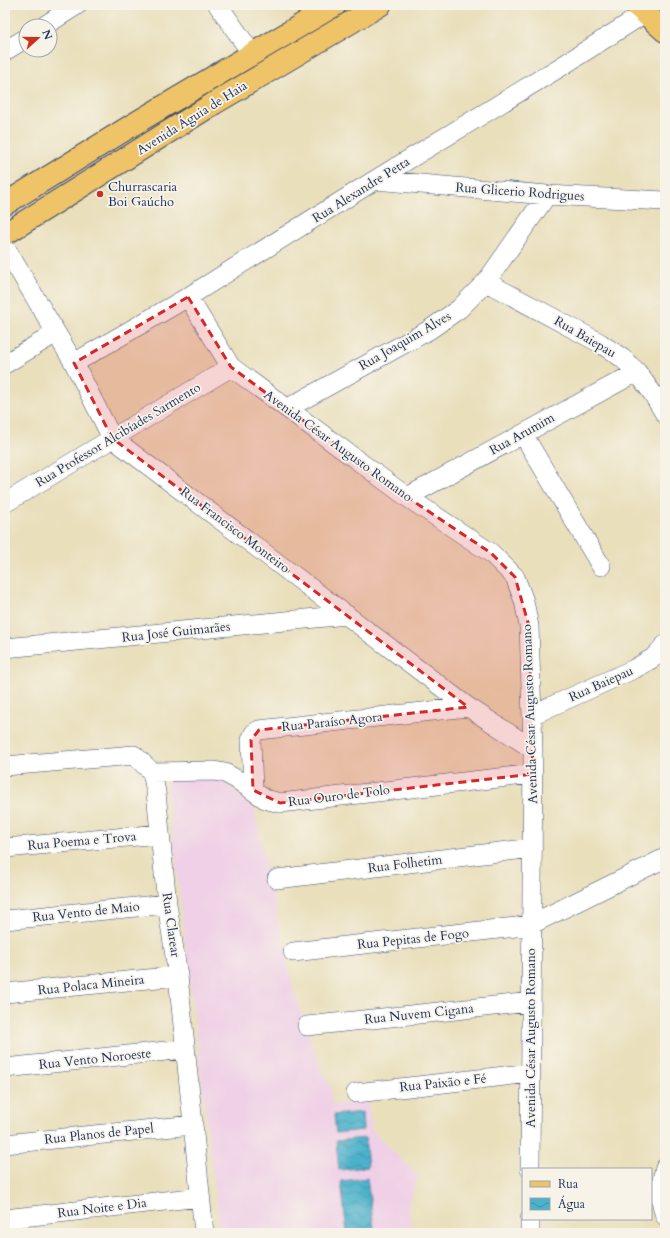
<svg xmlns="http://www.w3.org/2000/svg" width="670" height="1238" font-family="Cardo,serif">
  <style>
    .built { fill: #efd0e6 }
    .water { fill: url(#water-waves); stroke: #347094 }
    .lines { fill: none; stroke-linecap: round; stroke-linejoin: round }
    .minor-casing { stroke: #3a496c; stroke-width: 20 }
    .major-casing { stroke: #3a496c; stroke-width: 24 }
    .minor { stroke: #fff; stroke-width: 19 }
    .major { stroke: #efc469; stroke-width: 22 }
    .marked { fill: #d62828; fill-opacity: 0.2; stroke: #d62828; stroke-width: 3; stroke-dasharray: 8 5; stroke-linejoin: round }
    .poi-dot { fill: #c8321e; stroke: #f7f3e8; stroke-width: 1.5 }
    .labels { text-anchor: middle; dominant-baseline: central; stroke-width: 3.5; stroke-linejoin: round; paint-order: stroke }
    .street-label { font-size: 13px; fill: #1b2f5e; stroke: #f7f3e8 }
    .poi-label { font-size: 13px; fill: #1b2f5e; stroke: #f7f3e8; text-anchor: start }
  </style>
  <defs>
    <pattern id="water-waves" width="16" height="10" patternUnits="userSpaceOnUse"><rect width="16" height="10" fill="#4cb2cb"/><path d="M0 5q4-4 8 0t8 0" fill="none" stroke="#3e91a8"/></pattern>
  </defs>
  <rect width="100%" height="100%" fill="#f7f3e8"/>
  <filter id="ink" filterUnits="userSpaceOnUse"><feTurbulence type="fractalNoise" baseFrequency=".025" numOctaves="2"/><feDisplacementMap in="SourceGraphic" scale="8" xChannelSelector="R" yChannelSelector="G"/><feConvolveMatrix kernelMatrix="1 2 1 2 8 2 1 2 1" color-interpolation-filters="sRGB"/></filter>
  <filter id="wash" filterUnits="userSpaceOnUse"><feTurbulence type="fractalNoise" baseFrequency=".012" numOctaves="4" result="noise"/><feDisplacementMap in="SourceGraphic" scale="16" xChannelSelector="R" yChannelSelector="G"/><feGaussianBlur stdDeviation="0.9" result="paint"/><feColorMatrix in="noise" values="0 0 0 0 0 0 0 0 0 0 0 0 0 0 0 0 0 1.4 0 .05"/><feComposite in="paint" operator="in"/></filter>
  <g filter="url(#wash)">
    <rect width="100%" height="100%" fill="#e9dfbb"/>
    <path class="built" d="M213,774L253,805L293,988L318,1061L331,1088L332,1105L368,1100L372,1130L418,1176L408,1204L412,1233H220L166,781Z"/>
    <path class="water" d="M362,1112L363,1130L336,1133L334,1115Z
      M365,1138L368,1167L339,1170L336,1141Z
      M367,1178L374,1229L347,1233L341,1181Z"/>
  </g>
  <g filter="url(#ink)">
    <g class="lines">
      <defs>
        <path id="minor" d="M218,5L252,54
          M44,26L77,5
          M5,51L26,38
          M375,180L547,195L665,201
          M5,250L8,252L74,363L112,438L468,707L533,749
          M486,282L600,343L622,358L637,372L653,394L665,414
          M188,297L231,367L407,497L491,553L515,577L524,601L529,626L533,749L530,1169
          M74,363L188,297L375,180L562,66L645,13
          M5,364L56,333
          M288,408L429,330L459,309L486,282L547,195
          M523,434L601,566
          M407,497L637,372
          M5,503L231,367
          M5,648L347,615
          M532,715L634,669L653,658L665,645
          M5,766L134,755L152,772L156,792L167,904L178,976L204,1233
          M152,772L214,771L225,773L236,779L265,799L280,803L533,774
          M253,790L251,740L254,733L259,730L468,707
          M5,848L160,834
          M277,879L533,848
          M5,920L167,904
          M293,952L516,927L532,924L665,858
          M5,993L178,976
          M307,1026L531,1002
          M5,1068L185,1049
          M356,1093L531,1073
          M5,1144L193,1125
          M665,1168C659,1189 659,1196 665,1216
          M5,1219L200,1197
          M530,1233V1219"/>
        <path id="major" d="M636,5L665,31
          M5,204L134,124L335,5
          M5,234L213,104L380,5"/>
      </defs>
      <use href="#minor" class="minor-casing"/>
      <use href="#major" class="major-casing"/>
      <use href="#minor" class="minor"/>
      <use href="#major" class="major"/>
    </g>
  </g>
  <path class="marked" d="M188,297L231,367L407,497L491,553L515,577L529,626L533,774L280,803L253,790L251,740L259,730L468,707L112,438L74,363Z"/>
  <circle class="poi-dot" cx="100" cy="194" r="4"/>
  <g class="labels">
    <g class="street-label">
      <text transform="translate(192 118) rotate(-32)">Avenida Águia de Haia</text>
      <text transform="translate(361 190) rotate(-32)">Rua Alexandre Petta</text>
      <text transform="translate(520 192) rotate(4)">Rua Glicerio Rodrigues</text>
      <text transform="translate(585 337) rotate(30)">Rua Baiepau</text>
      <text transform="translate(405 341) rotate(-30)">Rua Joaquim Alves</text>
      <text transform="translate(522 434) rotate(-29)">Rua Arumim</text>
      <text transform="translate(118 435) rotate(-31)">Rua Professor Alcibíades Sarmento</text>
      <text transform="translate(338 446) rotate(36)">Avenida César Augusto Romano</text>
      <text transform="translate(235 530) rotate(37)">Rua Francisco Monteiro</text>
      <text transform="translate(176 632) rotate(-6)">Rua José Guimarães</text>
      <text transform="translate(601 684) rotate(-24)">Rua Baiepau</text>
      <text transform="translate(530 714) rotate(-92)">Avenida César Augusto Romano</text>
      <text transform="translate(332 722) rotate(-6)">Rua Paraíso Agora</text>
      <text transform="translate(339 796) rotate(-7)">Rua Ouro de Tolo</text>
      <text transform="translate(82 841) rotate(-5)">Rua Poema e Trova</text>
      <text transform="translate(405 864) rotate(-7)">Rua Folhetim</text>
      <text transform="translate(86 912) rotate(-6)">Rua Vento de Maio</text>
      <text transform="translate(171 925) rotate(82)">Rua Clarear</text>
      <text transform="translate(413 939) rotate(-6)">Rua Pepitas de Fogo</text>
      <text transform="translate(91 985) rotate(-6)">Rua Polaca Mineira</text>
      <text transform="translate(419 1014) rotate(-6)">Rua Nuvem Cigana</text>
      <text transform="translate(531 1038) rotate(-90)">Avenida César Augusto Romano</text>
      <text transform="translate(95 1059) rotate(-6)">Rua Vento Noroeste</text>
      <text transform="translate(443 1083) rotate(-6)">Rua Paixão e Fé</text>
      <text transform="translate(99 1134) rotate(-6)">Rua Planos de Papel</text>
      <text transform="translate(102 1208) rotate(-7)">Rua Noite e Dia</text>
    </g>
    <g class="poi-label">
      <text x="108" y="187">Churrascaria<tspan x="108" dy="15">Boi Gaúcho</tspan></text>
    </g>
  </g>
  <rect width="670" height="1238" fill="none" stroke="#f7f3e8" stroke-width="20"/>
  <rect x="522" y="1168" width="130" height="52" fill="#f7f3e8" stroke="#9fa5b1"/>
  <rect x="530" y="1181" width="20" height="6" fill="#efc469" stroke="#9fa5b1"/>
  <text x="558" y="1188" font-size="12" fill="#1b2f5e">Rua</text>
  <rect x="530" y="1198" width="20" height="12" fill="url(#water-waves)" stroke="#9fa5b1"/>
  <text x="558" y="1208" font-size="12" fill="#1b2f5e">Água</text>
  <g transform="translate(38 38) rotate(69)"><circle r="19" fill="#f7f3e8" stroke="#9fa5b1"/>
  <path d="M0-3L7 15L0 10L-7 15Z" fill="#c8321e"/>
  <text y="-6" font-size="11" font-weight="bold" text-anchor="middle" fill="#1b2f5e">N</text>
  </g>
</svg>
